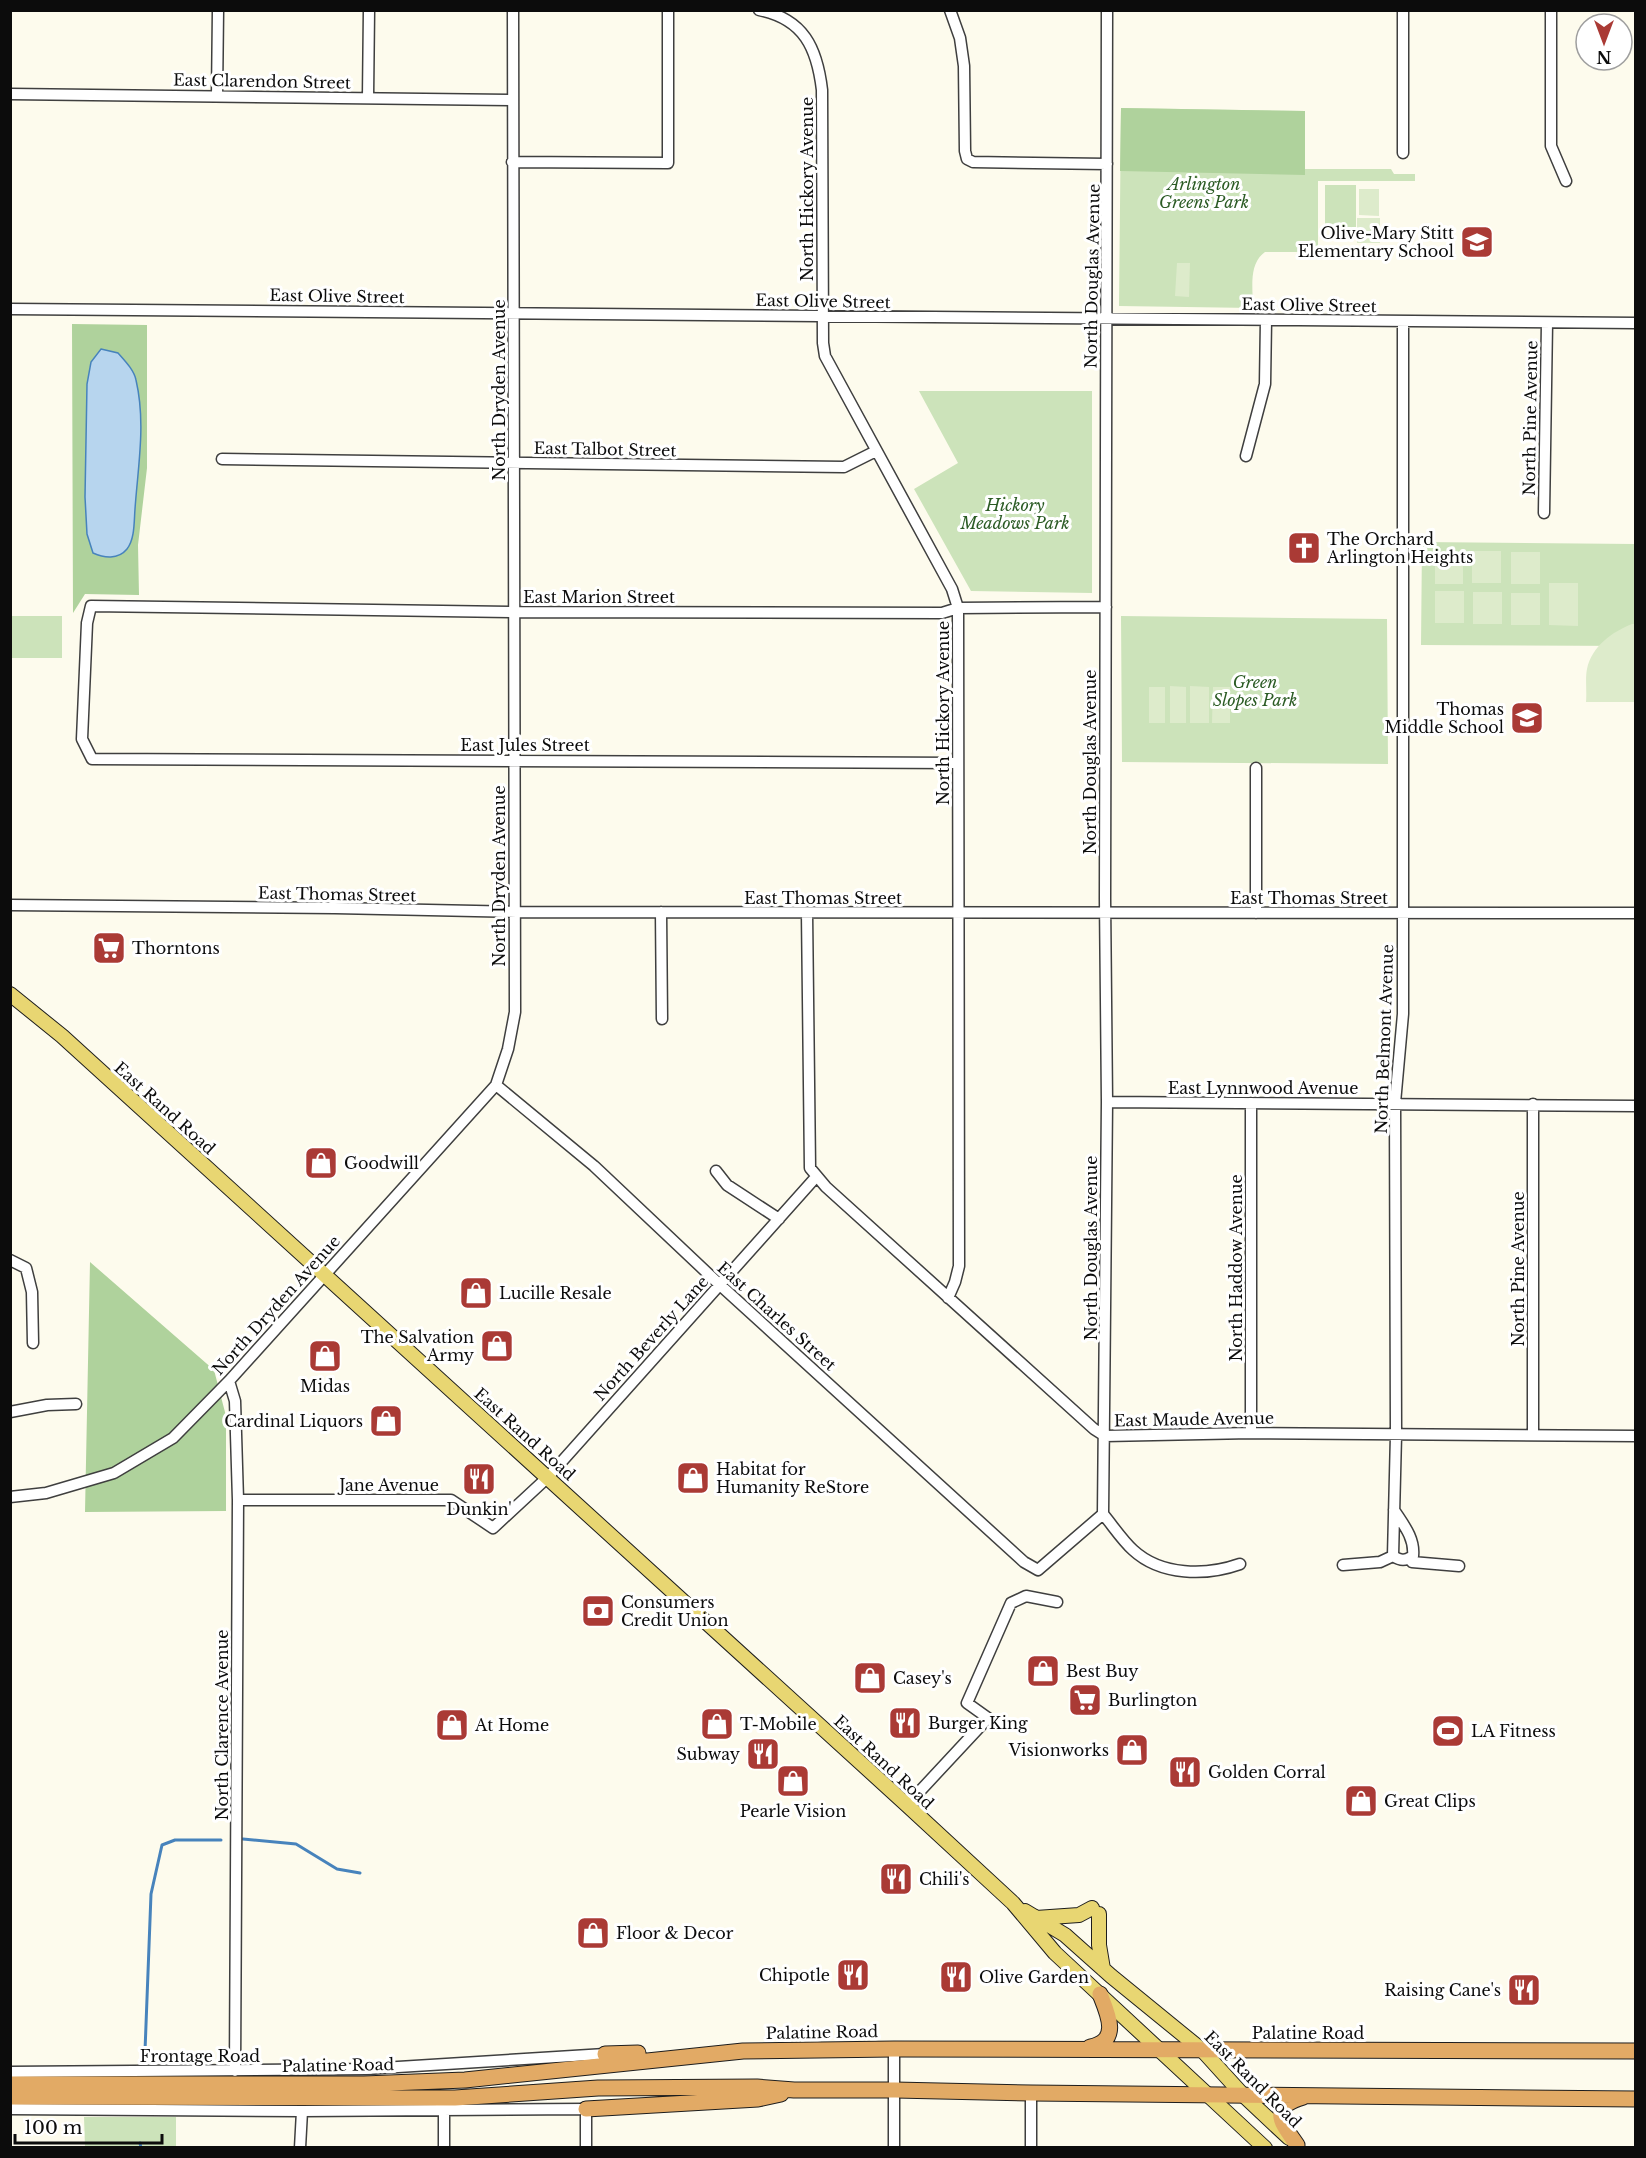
<svg xmlns="http://www.w3.org/2000/svg" width="1646" height="2158" font-family="'Libre Baskerville',serif">
  <style>
    .green { fill: #cce3ba }
    .forest { fill: #afd29c }
    .pitch { fill: #ddebcb }
    .water { fill: #b7d5ee; stroke: #4783bc; stroke-width: 1.5 }
    .lines { fill: none; stroke-linecap: round; stroke-linejoin: round }
    .stream { stroke: #4783bc; stroke-width: 3 }
    .minor-casing { stroke: #3f3f3f; stroke-width: 13 }
    .major-casing { stroke: #1d1d1d; stroke-width: 16 }
    .highway-casing { stroke: #1d1d1d; stroke-width: 17 }
    .minor { stroke: #fff; stroke-width: 10 }
    .major { stroke: #e8d672; stroke-width: 14 }
    .highway { stroke: #e2aa65; stroke-width: 15 }
    .labels { text-anchor: middle; dominant-baseline: central; stroke-width: 6; stroke-linejoin: round; paint-order: stroke }
    .street-label { font-size: 16px; fill: #0c0c0c; stroke: #fff }
    .park-label { font-size: 16px; font-style: italic; fill: #2b5b24; stroke: #fff }
    .poi-label { font-size: 16px; fill: #0c0c0c; stroke: #fff; text-anchor: start }
  </style>
  <rect width="100%" height="100%" fill="#fdfbed"/>
  <path class="green" d="M1121,108L1305,111V169H1391L1394,174H1415V181H1318V252H1265C1248,264 1253,289 1253,308L1119,306Z
    M1325,185H1356V230H1325Z
    M919,391H1092V593L971,591L914,489L958,463Z
    M1422,542L1635,544V646L1421,645Z
    M11,616H62V658H11Z
    M1121,616L1387,619L1388,764L1122,762Z
    M84,2117H176V2147H85Z"/>
  <path class="forest" d="M1121,108L1305,111V175L1120,171Z
    M72,324L147,325V468L138,545L139,595L85,594L73,613Z
    M90,1262L214,1370L226,1416V1511L85,1512Z"/>
  <path class="pitch" d="M1359,189H1379V216L1359,215Z
    M1357,218H1380V243H1357Z
    M1177,263H1190L1189,297L1175,296Z
    M1472,551H1501V583H1472Z
    M1435,552H1463V584H1435Z
    M1511,552H1540V584H1511Z
    M1549,583H1578V626L1549,625Z
    M1435,591H1464V623H1435Z
    M1473,592H1502V624H1473Z
    M1511,593H1540V625H1511Z
    M1632,624H1636L1635,702H1586C1587,691 1585,679 1587,669C1592,646 1612,632 1632,624Z
    M1170,686L1186,687V723H1170Z
    M1190,686L1209,687V723H1190Z
    M1149,687H1165V723H1149Z
    M1213,687H1230V723H1212Z"/>
  <path class="water" d="M101,349L118,353C125,361 134,370 136,380C146,423 138,466 135,509C134,521 135,539 127,549C118,560 104,558 93,553L87,534L85,497L87,384L91,362Z"/>
  <g class="lines">
    <path class="stream" d="M243,1839L296,1844L337,1869L360,1873
      M145,2051L151,1894L162,1845L175,1840H221
      M140,2143L141,2148"/>
    <defs>
      <path id="minor" d="M759,10C804,19 817,48 822,90L823,343L825,356L952,589L958,608L959,1266L955,1282L948,1298
        M950,10L960,38L964,66L965,151L967,159L973,162L1107,164
        M1403,10V153
        M1551,10V146L1566,181
        M10,94L513,100
        M217,96L218,10
        M368,97L369,10
        M512,162L668,163V10
        M10,309L1636,323
        M1246,456L1265,384L1266,320
        M222,459L844,467L876,451
        M1544,513L1547,323
        M958,763L92,759L82,739L87,623L91,606L515,612L942,613L958,608L1106,607
        M1256,768V913
        M10,905L335,908L516,912L1636,913
        M661,912L662,1019
        M807,913L810,1168L826,1187L1094,1429L1105,1436L1251,1433L1636,1436
        M496,1085L594,1166L719,1284L1024,1562L1038,1570L1103,1514
        M1107,1102L1636,1106
        M1251,1103V1433
        M1533,1104V1434
        M716,1171L727,1185L779,1219
        M10,1260L26,1268L32,1292L33,1343
        M229,1381L235,1401L238,1500L235,2071
        M10,1412L47,1405L76,1404
        M10,1497L46,1493L114,1473L173,1438L229,1381L496,1085L508,1049L515,1012L513,10
        M238,1500H451L493,1528L548,1477L816,1177
        M1394,1510C1403,1524 1415,1538 1413,1556C1405,1561 1401,1561 1393,1556L1396,1435L1395,1103L1403,1014V321
        M1103,1514L1107,1102L1105,899L1107,10
        M1103,1514C1113,1526 1122,1540 1133,1550C1161,1576 1206,1576 1240,1564
        M1409,1558L1412,1562L1459,1566
        M1343,1565L1380,1562L1393,1556
        M907,1805L988,1718L967,1703L1011,1603L1026,1596L1057,1602
        M894,2049V2148
        M10,2072L366,2069L605,2054
        M1031,2093V2148
        M10,2109L302,2111L586,2109V2148
        M300,2148L302,2111
        M444,2148V2110"/>
      <path id="major" d="M10,994L62,1036L907,1805L1013,1903L1055,1953L1265,2148
        M1025,1911L1065,1935L1111,1976L1203,2051L1242,2094L1289,2138
        M1099,1914V1945L1103,1969
        M1036,1918L1079,1915L1092,1908"/>
      <path id="highway" d="M1090,2047C1121,2041 1108,2014 1100,1994
        M605,2054L638,2053
        M10,2084H364L465,2080L743,2051L894,2049L1636,2051
        M10,2097L455,2098L598,2088L757,2087L794,2090H895L1031,2093L1636,2099
        M586,2109L758,2099L781,2094
        M1297,2145C1282,2123 1267,2108 1303,2097"/>
    </defs>
    <use href="#minor" class="minor-casing"/>
    <use href="#major" class="major-casing"/>
    <use href="#highway" class="highway-casing"/>
    <use href="#minor" class="minor"/>
    <use href="#major" class="major"/>
    <use href="#highway" class="highway"/>
  </g>
  <defs>
    <symbol id="school-square" viewBox="-11 -11 22 22"><rect x="-9" y="-9" width="18" height="18" rx="4" fill="#aa3a35" stroke="#fff"/><path d="M0-5L7-2L0 1L-7-2ZM-4 1L0 2.5L4 1V4Q0 6-4 4Z" fill="#fff"/></symbol>
    <symbol id="church-square" viewBox="-11 -11 22 22"><rect x="-9" y="-9" width="18" height="18" rx="4" fill="#aa3a35" stroke="#fff"/><path d="M-1.2-6h2.4v3.5h3.3v2.4h-3.3V6h-2.4V-.1h-3.3v-2.4h3.3Z" fill="#fff"/></symbol>
    <symbol id="supermarket-square" viewBox="-11 -11 22 22"><rect x="-9" y="-9" width="18" height="18" rx="4" fill="#aa3a35" stroke="#fff"/><path d="M-6-5.5h2.5l.6 2H6L4.5 2H-2.5L-4.4-4H-6ZM-1.5 3.2a1.3 1.3 0 1 0 .1 0ZM3 3.2a1.3 1.3 0 1 0 .1 0Z" fill="#fff"/></symbol>
    <symbol id="shop-square" viewBox="-11 -11 22 22"><rect x="-9" y="-9" width="18" height="18" rx="4" fill="#aa3a35" stroke="#fff"/><path d="M-5-2.5h2.3a2.7 3.5 0 0 1 5.4 0H5L5.5 6h-11ZM-1.5-2.5h3a1.5 2.3 0 0 0-3 0Z" fill="#fff"/></symbol>
    <symbol id="restaurant-square" viewBox="-11 -11 22 22"><rect x="-9" y="-9" width="18" height="18" rx="4" fill="#aa3a35" stroke="#fff"/><path d="M-5-6h1v4h1v-4h1v4h1v-4h1v5L-1.5 .5V6h-2V.5L-5-1ZM5-6V6H3V1.5H1.5Q1.5-4 5-6Z" fill="#fff"/></symbol>
    <symbol id="bank-square" viewBox="-11 -11 22 22"><rect x="-9" y="-9" width="18" height="18" rx="4" fill="#aa3a35" stroke="#fff"/><path d="M-6-4H6V4H-6ZM0-2.3a2.3 2.3 0 1 0 0 4.6a2.3 2.3 0 1 0 0-4.6Z" fill="#fff"/></symbol>
    <symbol id="stadium-square" viewBox="-11 -11 22 22"><rect x="-9" y="-9" width="18" height="18" rx="4" fill="#aa3a35" stroke="#fff"/><path d="M0-5a6.5 5 0 1 0 0 10a6.5 5 0 1 0 0-10ZM-3.5-1.8h7v3.6h-7Z" fill="#fff"/></symbol>
  </defs>
  <g fill-rule="evenodd">
    <use href="#school-square" x="1458" y="223" width="38" height="38"/>
    <use href="#church-square" x="1285" y="529" width="38" height="38"/>
    <use href="#school-square" x="1508" y="699" width="38" height="38"/>
    <use href="#supermarket-square" x="90" y="929" width="38" height="38"/>
    <use href="#shop-square" x="302" y="1144" width="38" height="38"/>
    <use href="#shop-square" x="457" y="1274" width="38" height="38"/>
    <use href="#shop-square" x="478" y="1327" width="38" height="38"/>
    <use href="#shop-square" x="306" y="1337" width="38" height="38"/>
    <use href="#shop-square" x="367" y="1402" width="38" height="38"/>
    <use href="#shop-square" x="674" y="1459" width="38" height="38"/>
    <use href="#restaurant-square" x="460" y="1460" width="38" height="38"/>
    <use href="#bank-square" x="579" y="1592" width="38" height="38"/>
    <use href="#shop-square" x="1024" y="1652" width="38" height="38"/>
    <use href="#shop-square" x="851" y="1659" width="38" height="38"/>
    <use href="#supermarket-square" x="1066" y="1681" width="38" height="38"/>
    <use href="#restaurant-square" x="886" y="1704" width="38" height="38"/>
    <use href="#shop-square" x="698" y="1705" width="38" height="38"/>
    <use href="#shop-square" x="433" y="1706" width="38" height="38"/>
    <use href="#stadium-square" x="1429" y="1712" width="38" height="38"/>
    <use href="#shop-square" x="1113" y="1731" width="38" height="38"/>
    <use href="#restaurant-square" x="744" y="1735" width="38" height="38"/>
    <use href="#restaurant-square" x="1166" y="1753" width="38" height="38"/>
    <use href="#shop-square" x="774" y="1762" width="38" height="38"/>
    <use href="#shop-square" x="1342" y="1782" width="38" height="38"/>
    <use href="#restaurant-square" x="877" y="1860" width="38" height="38"/>
    <use href="#shop-square" x="574" y="1914" width="38" height="38"/>
    <use href="#restaurant-square" x="834" y="1956" width="38" height="38"/>
    <use href="#restaurant-square" x="937" y="1958" width="38" height="38"/>
    <use href="#restaurant-square" x="1505" y="1971" width="38" height="38"/>
  </g>
  <g class="labels">
    <g class="street-label">
      <text transform="translate(262 81) rotate(1)">East Clarendon Street</text>
      <text transform="translate(807 189) rotate(-90)">North Hickory Avenue</text>
      <text transform="translate(1092 276) rotate(-89)">North Douglas Avenue</text>
      <text transform="translate(337 296) rotate(1)">East Olive Street</text>
      <text transform="translate(823 301) rotate(1)">East Olive Street</text>
      <text transform="translate(1309 305) rotate(1)">East Olive Street</text>
      <text transform="translate(499 390) rotate(-90)">North Dryden Avenue</text>
      <text transform="translate(1530 418) rotate(-89)">North Pine Avenue</text>
      <text transform="translate(605 449) rotate(1)">East Talbot Street</text>
      <text x="599" y="597">East Marion Street</text>
      <text transform="translate(943 713) rotate(-90)">North Hickory Avenue</text>
      <text x="525" y="745">East Jules Street</text>
      <text transform="translate(1090 762) rotate(-90)">North Douglas Avenue</text>
      <text transform="translate(499 876) rotate(-90)">North Dryden Avenue</text>
      <text transform="translate(337 894) rotate(1)">East Thomas Street</text>
      <text x="823" y="898">East Thomas Street</text>
      <text x="1309" y="898">East Thomas Street</text>
      <text transform="translate(1384 1039) rotate(-88)">North Belmont Avenue</text>
      <text x="1263" y="1088">East Lynnwood Avenue</text>
      <text transform="translate(165 1108) rotate(42)">East Rand Road</text>
      <text transform="translate(1091 1248) rotate(-90)">North Douglas Avenue</text>
      <text transform="translate(1236 1268) rotate(-90)">North Haddow Avenue</text>
      <text transform="translate(1518 1269) rotate(-90)">North Pine Avenue</text>
      <text transform="translate(276 1305) rotate(-48)">North Dryden Avenue</text>
      <text transform="translate(777 1316) rotate(42)">East Charles Street</text>
      <text transform="translate(651 1338) rotate(-48)">North Beverly Lane</text>
      <text transform="translate(1194 1419) rotate(-1)">East Maude Avenue</text>
      <text transform="translate(525 1434) rotate(42)">East Rand Road</text>
      <text x="389" y="1485">Jane Avenue</text>
      <text transform="translate(222 1725) rotate(-90)">North Clarence Avenue</text>
      <text transform="translate(884 1762) rotate(43)">East Rand Road</text>
      <text transform="translate(822 2032) rotate(-1)">Palatine Road</text>
      <text x="1308" y="2033">Palatine Road</text>
      <text x="200" y="2056">Frontage Road</text>
      <text transform="translate(338 2065) rotate(-1)">Palatine Road</text>
      <text transform="translate(1253 2079) rotate(45)">East Rand Road</text>
    </g>
    <g class="park-label">
      <text x="1204" y="184">Arlington<tspan x="1204" dy="18">Greens Park</tspan></text>
      <text x="1015" y="505">Hickory<tspan x="1015" dy="18">Meadows Park</tspan></text>
      <text x="1255" y="682">Green<tspan x="1255" dy="18">Slopes Park</tspan></text>
    </g>
    <g class="poi-label">
      <text x="1454" y="233" text-anchor="end">Olive-Mary Stitt<tspan x="1454" dy="18">Elementary School</tspan></text>
      <text x="1327" y="539">The Orchard<tspan x="1327" dy="18">Arlington Heights</tspan></text>
      <text x="1504" y="709" text-anchor="end">Thomas<tspan x="1504" dy="18">Middle School</tspan></text>
      <text x="132" y="948">Thorntons</text>
      <text x="344" y="1163">Goodwill</text>
      <text x="499" y="1293">Lucille Resale</text>
      <text x="474" y="1337" text-anchor="end">The Salvation<tspan x="474" dy="18">Army</tspan></text>
      <text x="325" y="1386" text-anchor="middle">Midas</text>
      <text x="363" y="1421" text-anchor="end">Cardinal Liquors</text>
      <text x="716" y="1469">Habitat for<tspan x="716" dy="18">Humanity ReStore</tspan></text>
      <text x="479" y="1509" text-anchor="middle">Dunkin'</text>
      <text x="621" y="1602">Consumers<tspan x="621" dy="18">Credit Union</tspan></text>
      <text x="1066" y="1671">Best Buy</text>
      <text x="893" y="1678">Casey's</text>
      <text x="1108" y="1700">Burlington</text>
      <text x="928" y="1723">Burger King</text>
      <text x="740" y="1724">T-Mobile</text>
      <text x="475" y="1725">At Home</text>
      <text x="1471" y="1731">LA Fitness</text>
      <text x="1109" y="1750" text-anchor="end">Visionworks</text>
      <text x="740" y="1754" text-anchor="end">Subway</text>
      <text x="1208" y="1772">Golden Corral</text>
      <text x="1384" y="1801">Great Clips</text>
      <text x="793" y="1811" text-anchor="middle">Pearle Vision</text>
      <text x="919" y="1879">Chili's</text>
      <text x="616" y="1933">Floor &amp; Decor</text>
      <text x="830" y="1975" text-anchor="end">Chipotle</text>
      <text x="979" y="1977">Olive Garden</text>
      <text x="1501" y="1990" text-anchor="end">Raising Cane's</text>
    </g>
  </g>
  <rect width="1646" height="2158" fill="none" stroke="#0c0c0c" stroke-width="24"/>
  <g transform="translate(1604 42) rotate(180)"><circle r="28" fill="#ffffff" stroke="#9e9e9e" stroke-width="1.5"/>
  <path d="M0-4.5L10 22L0 15L-10 22Z" fill="#aa3a35"/>
  <text y="-9" font-size="16" font-weight="bold" text-anchor="middle" fill="#0c0c0c">N</text>
  </g>
  <path d="M15 2134v9h147v-9" fill="none" stroke="#0c0c0c" stroke-width="3"/>
  <text x="24" y="2134" font-size="18" fill="#0c0c0c" stroke="#ffffff" stroke-width="4.5" paint-order="stroke">100 m</text>
</svg>
